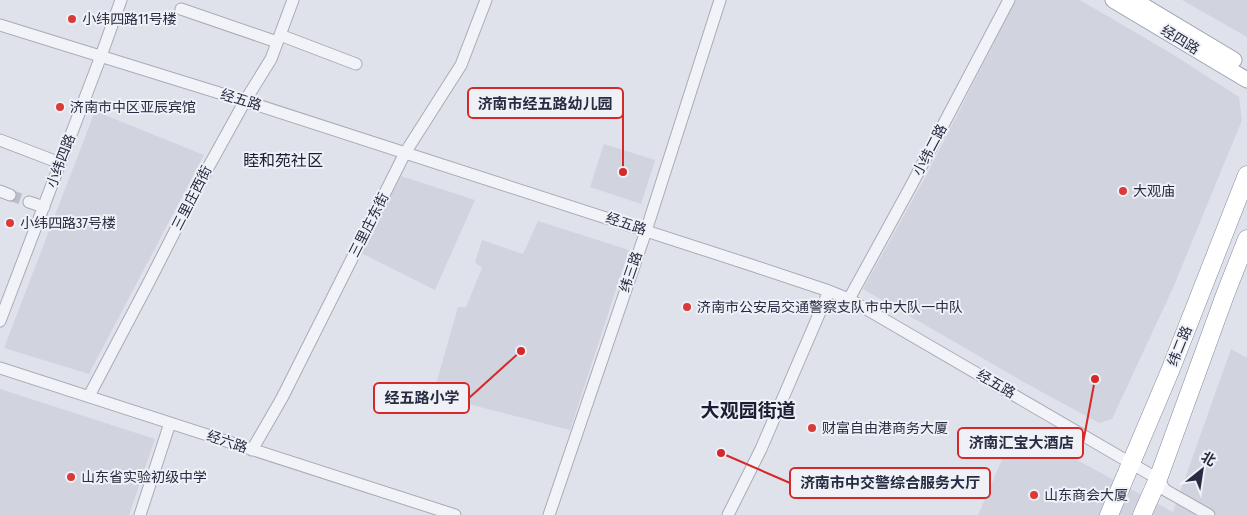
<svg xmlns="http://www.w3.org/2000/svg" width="1247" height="515" font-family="'Fira Sans Condensed','Noto Sans SC',sans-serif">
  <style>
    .built { fill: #d1d4df }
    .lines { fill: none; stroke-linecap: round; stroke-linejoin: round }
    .minor-tunnel { stroke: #babec8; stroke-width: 11; stroke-dasharray: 11 5.5; stroke-linecap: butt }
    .minor-casing { stroke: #a8abb8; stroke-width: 13 }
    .major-casing { stroke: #9da3b6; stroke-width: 17 }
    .highway-casing { stroke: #858ca2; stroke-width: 19 }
    .minor { stroke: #f2f3f8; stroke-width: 11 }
    .major { stroke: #fff; stroke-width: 15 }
    .highway { stroke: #fff; stroke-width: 18 }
    .poi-dot { fill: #d93b3a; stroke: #eff1f7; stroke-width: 2 }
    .labels { text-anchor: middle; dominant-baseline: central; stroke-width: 4; stroke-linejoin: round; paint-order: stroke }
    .poi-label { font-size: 14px; fill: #272c42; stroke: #eff1f7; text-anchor: start }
    .street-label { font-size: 14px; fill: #272c42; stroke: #eff1f7 }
    .quarter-label { font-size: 16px; fill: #191e33; stroke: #eff1f7 }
    .district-label { font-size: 19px; font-weight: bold; fill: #191e33; stroke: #eff1f7 }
    .leader { fill: none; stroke: #d62828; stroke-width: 2 }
    .callout-dot { fill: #d62828; stroke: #eff1f7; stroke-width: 2 }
    .callout { fill: #eff1f7; stroke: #d62828; stroke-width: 2 }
    .callout-label { font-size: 15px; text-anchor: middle; font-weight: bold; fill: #272c42 }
  </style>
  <rect width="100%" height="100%" fill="#dfe2ea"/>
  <path class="built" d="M1016,0H1080L1169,52L1239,97L1242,120L1173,288L1112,419L1099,423L1029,385L863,289L927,174Z
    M1182,0H1247V37Z
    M95,111L204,155L89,374L4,348Z
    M604,144L655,160L641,204L590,187Z
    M401,176L475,200L435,290L361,253Z
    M538,221L629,250L570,430L433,395L458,307H466L482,268L475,262L482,240L523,254Z
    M1231,349L1247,358V515H978L1016,427L1173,512Z
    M0,389L155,439L129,515H0Z"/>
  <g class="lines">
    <path class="minor-tunnel" d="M10,195L29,202"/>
    <defs>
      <path id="minor" d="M181,9L277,42
        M0,25L245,101L751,265L829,291L849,299L1158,479L1165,490L1209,515
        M280,35L356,64
        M0,140L60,163
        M0,191L10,195
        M29,202L44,207
        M849,299L911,186L1009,0
        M0,321L101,56L121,0
        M0,368L455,515
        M89,396L149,282L199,184L245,101L271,59L293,0
        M252,450L282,398L405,153L461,65L486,0
        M140,515L170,423
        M549,515L646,231L720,0
        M728,515L761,449L829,291"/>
      <path id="major" d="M1113,0L1247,80
        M1134,0L1234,60"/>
      <path id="highway" d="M1109,515L1170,371L1247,175
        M1142,515L1158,479L1225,295L1247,239"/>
    </defs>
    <use href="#minor" class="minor-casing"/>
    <use href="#major" class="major-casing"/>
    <use href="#highway" class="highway-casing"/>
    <use href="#minor" class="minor"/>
    <use href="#major" class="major"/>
    <use href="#highway" class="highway"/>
  </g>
  <g class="poi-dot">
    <circle cx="72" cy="19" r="5"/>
    <circle cx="60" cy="107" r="5"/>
    <circle cx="1123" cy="191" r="5"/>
    <circle cx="10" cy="223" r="5"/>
    <circle cx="687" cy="307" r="5"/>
    <circle cx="812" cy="428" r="5"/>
    <circle cx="71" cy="477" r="5"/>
    <circle cx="1034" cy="495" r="5"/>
  </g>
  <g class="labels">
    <g class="poi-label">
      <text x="82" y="19">小纬四路11号楼</text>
      <text x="70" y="107">济南市中区亚辰宾馆</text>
      <text x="1133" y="191">大观庙</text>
      <text x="20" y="223">小纬四路37号楼</text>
      <text x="697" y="307">济南市公安局交通警察支队市中大队一中队</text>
      <text x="822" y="428">财富自由港商务大厦</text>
      <text x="81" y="477">山东省实验初级中学</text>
      <text x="1044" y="495">山东商会大厦</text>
    </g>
    <g class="street-label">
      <text transform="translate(1180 40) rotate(31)">经四路</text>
      <text transform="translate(241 100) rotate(17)">经五路</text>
      <text transform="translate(930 150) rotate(-62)">小纬二路</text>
      <text transform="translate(61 161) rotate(-69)">小纬四路</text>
      <text transform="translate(192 198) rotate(-63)">三里庄西街</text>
      <text transform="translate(626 224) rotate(18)">经五路</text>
      <text transform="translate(369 225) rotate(-63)">三里庄东街</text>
      <text transform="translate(631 272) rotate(-71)">纬三路</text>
      <text transform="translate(1180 346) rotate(-68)">纬二路</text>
      <text transform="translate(996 384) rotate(30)">经五路</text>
      <text transform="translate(227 442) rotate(18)">经六路</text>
    </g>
    <g class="quarter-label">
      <text x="283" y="160">睦和苑社区</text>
    </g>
    <g class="district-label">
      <text x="748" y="410">大观园街道</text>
    </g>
  </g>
  <path class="leader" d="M623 172L623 103M521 351L469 398M1095 379L1083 443M721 453L790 483"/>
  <g class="callout-dot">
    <circle cx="623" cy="172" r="5"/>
    <circle cx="521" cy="351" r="5"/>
    <circle cx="1095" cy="379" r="5"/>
    <circle cx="721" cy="453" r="5"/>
  </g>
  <g class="callout">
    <rect x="468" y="88" width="155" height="30" rx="5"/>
    <rect x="374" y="383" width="95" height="30" rx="5"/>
    <rect x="958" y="428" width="125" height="30" rx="5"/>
    <rect x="790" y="468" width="200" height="30" rx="5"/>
  </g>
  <g class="callout-label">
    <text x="545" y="109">济南市经五路幼儿园</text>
    <text x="422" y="403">经五路小学</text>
    <text x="1021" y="448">济南汇宝大酒店</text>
    <text x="890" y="488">济南市中交警综合服务大厅</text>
  </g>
  <g transform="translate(1202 470) rotate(30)" stroke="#eff1f7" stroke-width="4" paint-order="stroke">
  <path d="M0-4L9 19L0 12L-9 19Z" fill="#272c42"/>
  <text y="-8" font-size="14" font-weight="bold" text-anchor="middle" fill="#272c42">北</text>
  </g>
</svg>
